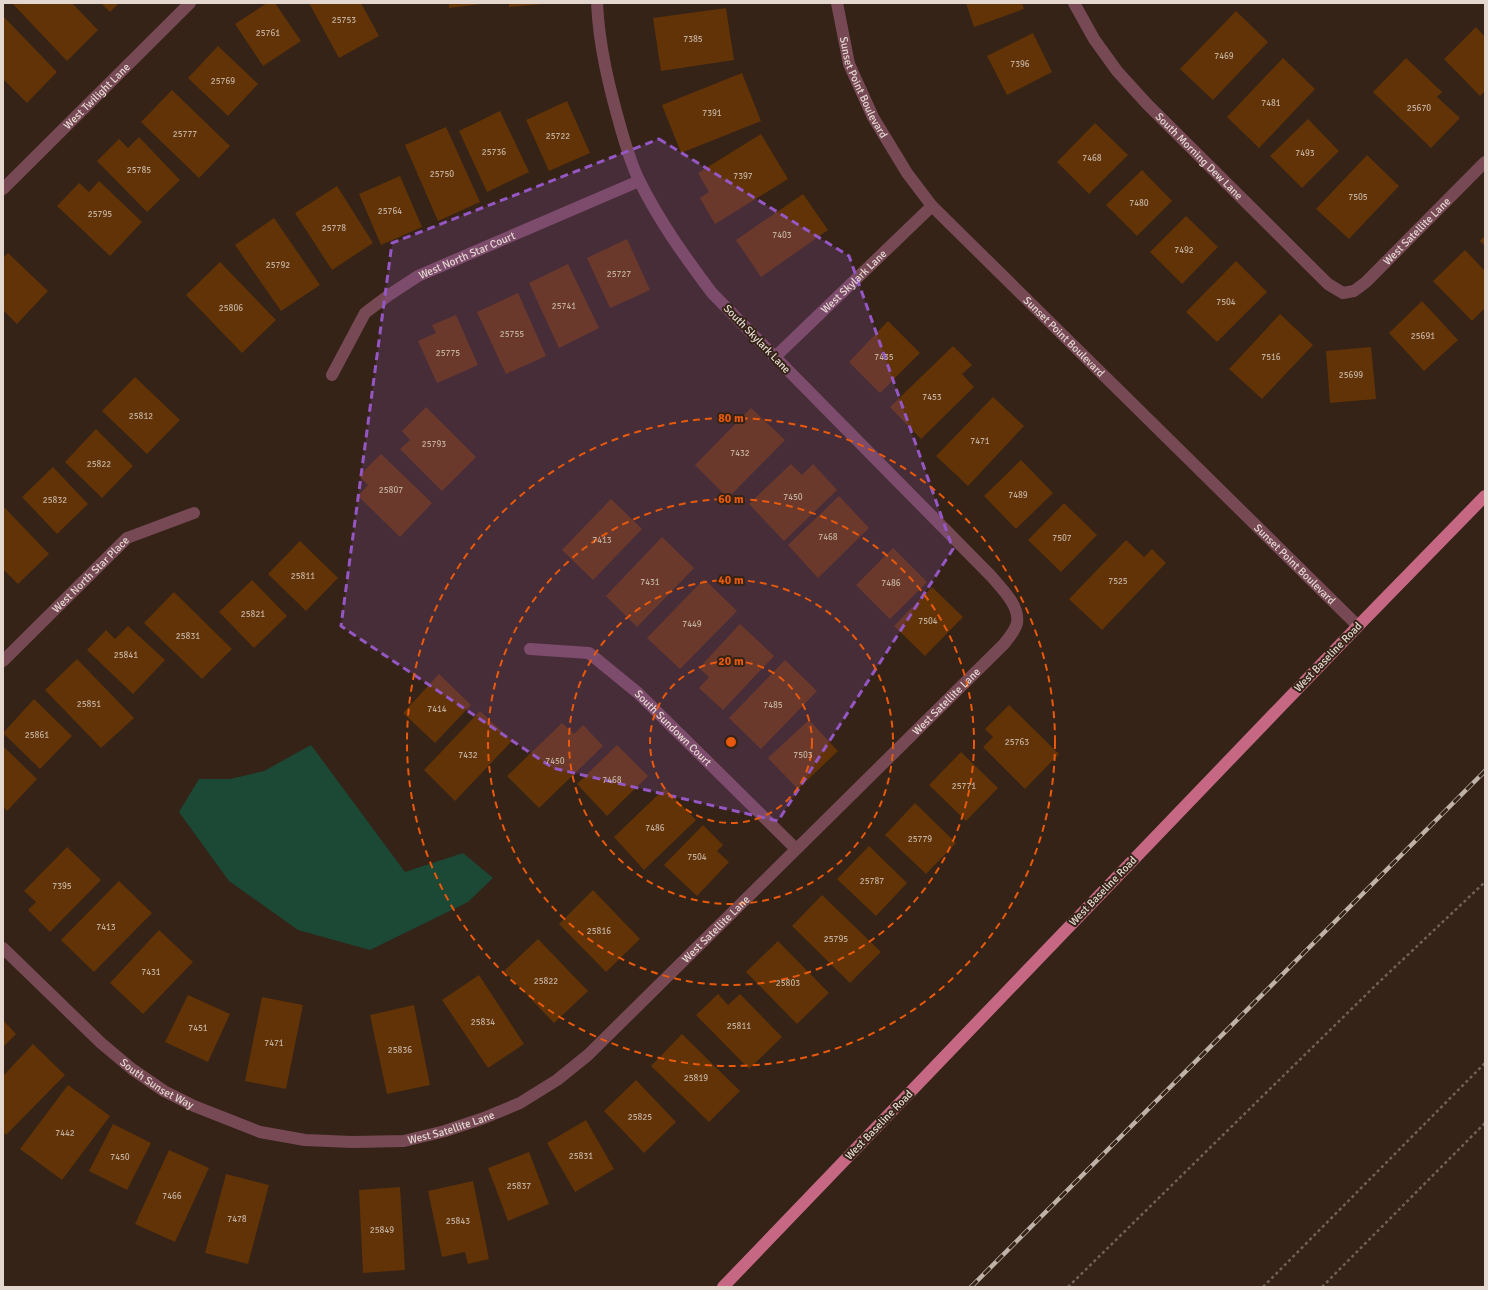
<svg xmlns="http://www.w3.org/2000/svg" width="1488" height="1290" font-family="Signika,sans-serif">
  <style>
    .green { fill: #1c4836 }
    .building { fill: #613307 }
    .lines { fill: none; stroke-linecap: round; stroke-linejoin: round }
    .path { stroke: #716257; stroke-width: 2.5; stroke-dasharray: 3 3; stroke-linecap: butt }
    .minor { stroke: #774955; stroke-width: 12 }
    .major { stroke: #c66883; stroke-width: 12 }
    .rail-casing { stroke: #bfb2a9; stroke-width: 4.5 }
    .rail { stroke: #342316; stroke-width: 3; stroke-dasharray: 9; stroke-linecap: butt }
    .marked { fill: #9557c3; fill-opacity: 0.2; stroke: #9557c3; stroke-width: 3; stroke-dasharray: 8 5; stroke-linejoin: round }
    .ring { fill: none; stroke: #e8590c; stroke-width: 2; stroke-dasharray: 7 5 }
    .labels { text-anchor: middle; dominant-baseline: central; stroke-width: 4; stroke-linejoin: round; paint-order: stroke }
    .number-label { font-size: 9px; fill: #c2ae9d }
    .street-label { font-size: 11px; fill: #e3d7cf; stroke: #342316 }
    .centre { fill: #e8590c; stroke: #342316; stroke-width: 2 }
    .ring-label { font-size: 12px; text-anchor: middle; font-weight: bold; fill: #e8590c; stroke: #342316; stroke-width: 4; stroke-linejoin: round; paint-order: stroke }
  </style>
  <rect width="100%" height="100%" fill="#342316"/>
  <path class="green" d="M311,745L405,872L463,853L493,878L468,902L370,950L298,930L229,881L179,812L199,779H230L264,771Z"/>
  <path class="building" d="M12,3H72L98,30L67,61Z
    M101,3H119L110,12Z
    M267,3H275L301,41L263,66L235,24Z
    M309,3H361L379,36L339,58Z
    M449,3H480L481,4L449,8Z
    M509,3H543V4L509,7Z
    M966,3H1022L1024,9L974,27Z
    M726,8L734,60L661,71L653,18Z
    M1236,11L1268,42L1213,100L1180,69Z
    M3,16L57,72L27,103L3,79Z
    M1476,27L1485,37V91L1480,96L1444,59Z
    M1033,33L1052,72L1007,95L987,56Z
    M218,46L258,84L228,116L188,78Z
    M1283,58L1315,89L1259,148L1227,117Z
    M1406,58L1442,92L1437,97L1460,118L1431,148L1373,92Z
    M742,73L761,121L681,153L662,105Z
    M172,90L230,146L199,178L141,122Z
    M567,101L590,153L549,171L526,120Z
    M500,111L529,172L487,192L459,131Z
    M1308,119L1339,151L1302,188L1270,156Z
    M1095,123L1128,155L1089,194L1057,162Z
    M446,127L480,202L438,221L405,145Z
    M761,134L788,179L715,224L700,198L709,192L698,173Z
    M139,137L180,180L147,212L97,161L119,139L128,148Z
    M1367,155L1399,186L1349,239L1316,209Z
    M1142,170L1172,201L1137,236L1106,205Z
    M400,176L422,227L381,245L359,194Z
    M99,181L142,222L110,256L57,206L79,183L89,192Z
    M337,186L373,243L332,270L295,213Z
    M803,194L828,230L761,277L736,240Z
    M1186,216L1218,247L1182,284L1150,252Z
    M274,218L320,285L281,311L235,245Z
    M1485,235V246L1480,241Z
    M627,239L650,290L610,308L587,258Z
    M1465,250L1485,271V308L1472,321L1433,281Z
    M8,253L48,291L17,324L3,310V258Z
    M1236,261L1267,292L1217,342L1186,312Z
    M220,262L276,320L242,353L186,295Z
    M568,264L599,328L559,348L529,283Z
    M518,293L546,356L506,374L477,312Z
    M1422,301L1458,340L1424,371L1389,333Z
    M1280,314L1313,345L1262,399L1229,369Z
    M456,315L478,365L437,383L418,341L436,333L432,325Z
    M888,321L920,353L880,393L849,362Z
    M953,346L972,365L962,374L974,387L921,439L890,407Z
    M1371,347L1376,399L1330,403L1326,351Z
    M135,377L180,420L147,454L102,411Z
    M993,397L1024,426L968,486L936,456Z
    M426,407L476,457L442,491L400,449L410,440L402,431Z
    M751,408L785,440L728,498L695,465Z
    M96,429L133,466L102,498L65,462Z
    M381,454L432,503L400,537L358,496L368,485L359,476Z
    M1021,460L1053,493L1016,529L984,496Z
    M791,464L802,475L813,464L837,490L784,541L749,504Z
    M53,467L88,504L57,534L22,497Z
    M839,496L869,528L818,578L788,545Z
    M611,499L642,529L593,580L562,550Z
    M1064,503L1097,535L1061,572L1028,540Z
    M3,506L49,554L18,584L3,569Z
    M662,537L694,568L637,627L606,596Z
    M1126,540L1144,557L1152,549L1166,563L1102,630L1069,599Z
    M300,541L338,578L306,611L268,574Z
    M893,548L927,582L890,619L856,585Z
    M704,579L737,611L680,669L647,638Z
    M252,580L287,616L254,648L219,612Z
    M932,587L963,617L925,656L894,626Z
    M174,592L232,649L202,679L144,623Z
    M740,624L774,656L723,710L699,688L709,677L699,668Z
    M128,626L165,660L133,694L87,650L106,630L115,639Z
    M77,659L134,718L101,748L45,690Z
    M785,660L817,691L761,749L729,718Z
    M439,674L471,705L435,743L403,713Z
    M34,699L72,736L40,769L3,733Z
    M1009,705L1059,754L1025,789L983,747L993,737L985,729Z
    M480,711L512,741L455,801L424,770Z
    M809,720L838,751L798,789L768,758Z
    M562,723L574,734L583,725L603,746L539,808L507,776Z
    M617,745L648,776L607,816L577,784Z
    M3,746L37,779L7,811L3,807Z
    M961,752L998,788L966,821L929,785Z
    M665,788L696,820L644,870L614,837Z
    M915,803L956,843L926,874L885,835Z
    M703,825L723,845L717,851L729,862L697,896L664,865Z
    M869,846L907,883L876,916L837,879Z
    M67,847L101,880L50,932L28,910L36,902L24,891Z
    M119,881L152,913L94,972L61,940Z
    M593,890L640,939L606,972L559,924Z
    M822,895L881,952L850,983L792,926Z
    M159,930L193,962L143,1014L110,983Z
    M538,939L588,991L554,1023L504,971Z
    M778,941L829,993L797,1024L746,972Z
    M479,975L524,1044L488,1068L442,1000Z
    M718,994L728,1005L740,994L782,1037L749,1069L696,1015Z
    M188,995L230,1014L208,1062L165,1042Z
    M262,997L303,1005L286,1089L245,1081Z
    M414,1005L430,1085L387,1094L370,1015Z
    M3,1020L16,1034L3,1047Z
    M682,1034L740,1091L709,1122L651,1066Z
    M33,1044L65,1075L6,1135L3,1132V1076Z
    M636,1080L676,1122L644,1153L604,1111Z
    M68,1085L110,1116L62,1180L20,1149Z
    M586,1120L614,1169L575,1192L547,1143Z
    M113,1124L151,1143L127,1190L89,1171Z
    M169,1150L209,1168L175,1242L135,1224Z
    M529,1152L549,1204L508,1221L488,1168Z
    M226,1174L269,1185L248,1264L205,1253Z
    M473,1181L489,1259L468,1264L465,1252L442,1257L428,1191Z
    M400,1187L405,1270L363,1273L359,1190Z"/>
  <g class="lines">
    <path class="path" d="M1068,1287L1378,983L1485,882
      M1263,1287L1485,1063
      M1322,1287L1485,1123"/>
    <g class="minor">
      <path id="s1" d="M837,3L849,64L873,117L907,173L932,206L1358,626"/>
      <path id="s2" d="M1074,3L1094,39L1117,71L1147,104L1328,284L1343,293L1354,291L1366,282L1485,162"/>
      <path id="s3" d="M3,189L190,3"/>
      <path id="s4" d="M775,357L932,206"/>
      <path id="s5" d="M332,375L365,313L389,295L418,276L639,181"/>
      <path id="s6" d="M530,649L589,653L638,693L796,849"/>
      <path id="s7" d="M3,661L127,538L194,513"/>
      <path id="s8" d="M3,948L101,1043L132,1069L164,1091L194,1106L260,1132L305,1140L352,1142L404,1141L445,1131L484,1118L520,1103L557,1080L588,1055L1004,644C1009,638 1015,631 1017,623C1020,606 1002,589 992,577L712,293C685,257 659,221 639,180C631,164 626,146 621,129C609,87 599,46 597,3"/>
    </g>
    <path class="major" d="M723,1287L1358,626L1485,496"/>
    <defs>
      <path id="rail" d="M971,1287L1485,771"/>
    </defs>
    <use href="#rail" class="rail-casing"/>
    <use href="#rail" class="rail"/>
  </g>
  <path class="marked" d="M659,139L849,256L953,549L778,821L553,768L341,626L392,243Z"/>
  <g class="ring">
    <circle cx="731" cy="742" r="81"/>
    <circle cx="731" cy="742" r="162"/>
    <circle cx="731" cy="742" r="243"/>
    <circle cx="731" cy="742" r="324"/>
  </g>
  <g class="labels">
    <g class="number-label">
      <text x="344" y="20">25753</text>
      <text x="268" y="33">25761</text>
      <text x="693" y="39">7385</text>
      <text x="1224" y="56">7469</text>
      <text x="1020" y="64">7396</text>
      <text x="223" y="81">25769</text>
      <text x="1271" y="103">7481</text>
      <text x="1419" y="108">25670</text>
      <text x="712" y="113">7391</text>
      <text x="185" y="134">25777</text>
      <text x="558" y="136">25722</text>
      <text x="494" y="152">25736</text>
      <text x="1305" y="153">7493</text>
      <text x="1092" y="158">7468</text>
      <text x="139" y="170">25785</text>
      <text x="442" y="174">25750</text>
      <text x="743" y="176">7397</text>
      <text x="1358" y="197">7505</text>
      <text x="1139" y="203">7480</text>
      <text x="390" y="211">25764</text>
      <text x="100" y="214">25795</text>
      <text x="334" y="228">25778</text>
      <text x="782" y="235">7403</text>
      <text x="1184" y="250">7492</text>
      <text x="278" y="265">25792</text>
      <text x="619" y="274">25727</text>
      <text x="1226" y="302">7504</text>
      <text x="564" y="306">25741</text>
      <text x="231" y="308">25806</text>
      <text x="512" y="334">25755</text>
      <text x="1423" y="336">25691</text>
      <text x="448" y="353">25775</text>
      <text x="884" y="357">7435</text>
      <text x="1271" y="357">7516</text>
      <text x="1351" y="375">25699</text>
      <text x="932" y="397">7453</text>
      <text x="141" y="416">25812</text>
      <text x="980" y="441">7471</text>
      <text x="434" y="444">25793</text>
      <text x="740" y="453">7432</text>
      <text x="99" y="464">25822</text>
      <text x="391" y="490">25807</text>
      <text x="1018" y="495">7489</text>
      <text x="793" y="497">7450</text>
      <text x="55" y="500">25832</text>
      <text x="828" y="537">7468</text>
      <text x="1062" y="538">7507</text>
      <text x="602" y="540">7413</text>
      <text x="303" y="576">25811</text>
      <text x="1118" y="581">7525</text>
      <text x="650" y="582">7431</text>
      <text x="891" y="583">7486</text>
      <text x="253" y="614">25821</text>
      <text x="928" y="621">7504</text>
      <text x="692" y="624">7449</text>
      <text x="188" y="636">25831</text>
      <text x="126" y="655">25841</text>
      <text x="89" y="704">25851</text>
      <text x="773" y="705">7485</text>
      <text x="437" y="709">7414</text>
      <text x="37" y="735">25861</text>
      <text x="1017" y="742">25763</text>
      <text x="468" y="755">7432</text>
      <text x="803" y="755">7503</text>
      <text x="555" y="761">7450</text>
      <text x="612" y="780">7468</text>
      <text x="964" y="786">25771</text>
      <text x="655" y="828">7486</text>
      <text x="920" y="839">25779</text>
      <text x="697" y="857">7504</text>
      <text x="872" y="881">25787</text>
      <text x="62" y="886">7395</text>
      <text x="106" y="927">7413</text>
      <text x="599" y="931">25816</text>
      <text x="836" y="939">25795</text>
      <text x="151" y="972">7431</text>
      <text x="546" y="981">25822</text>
      <text x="788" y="983">25803</text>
      <text x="483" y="1022">25834</text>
      <text x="739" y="1026">25811</text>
      <text x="198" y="1028">7451</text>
      <text x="274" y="1043">7471</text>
      <text x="400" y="1050">25836</text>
      <text x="696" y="1078">25819</text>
      <text x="640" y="1117">25825</text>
      <text x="65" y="1133">7442</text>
      <text x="581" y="1156">25831</text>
      <text x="120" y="1157">7450</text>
      <text x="519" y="1186">25837</text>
      <text x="172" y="1196">7466</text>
      <text x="237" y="1219">7478</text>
      <text x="458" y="1221">25843</text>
      <text x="382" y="1230">25849</text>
    </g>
    <g class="street-label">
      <text stroke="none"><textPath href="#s1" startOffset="89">Sunset Point Boulevard</textPath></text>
      <text stroke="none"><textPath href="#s3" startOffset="132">West Twilight Lane</textPath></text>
      <text stroke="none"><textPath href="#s2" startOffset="199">South Morning Dew Lane</textPath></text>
      <text stroke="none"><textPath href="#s2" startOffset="496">West Satellite Lane</textPath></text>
      <text stroke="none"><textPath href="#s5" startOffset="188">West North Star Court</textPath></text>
      <text stroke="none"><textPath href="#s4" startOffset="109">West Skylark Lane</textPath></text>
      <text stroke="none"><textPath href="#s1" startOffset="413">Sunset Point Boulevard</textPath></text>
      <text transform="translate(757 339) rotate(46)">South Skylark Lane</text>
      <text stroke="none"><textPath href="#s1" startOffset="737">Sunset Point Boulevard</textPath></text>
      <text stroke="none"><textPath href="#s7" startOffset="123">West North Star Place</textPath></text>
      <text transform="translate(1328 657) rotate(-46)">West Baseline Road</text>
      <text stroke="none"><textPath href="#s8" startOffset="1174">West Satellite Lane</textPath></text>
      <text stroke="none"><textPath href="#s6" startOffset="172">South Sundown Court</textPath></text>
      <text transform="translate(1103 891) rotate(-46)">West Baseline Road</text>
      <text stroke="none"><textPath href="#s8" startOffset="850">West Satellite Lane</textPath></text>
      <text stroke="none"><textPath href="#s8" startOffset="206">South Sunset Way</textPath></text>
      <text transform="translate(879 1125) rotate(-46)">West Baseline Road</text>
      <text stroke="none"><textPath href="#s8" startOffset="514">West Satellite Lane</textPath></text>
    </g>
  </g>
  <circle cx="731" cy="742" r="6" class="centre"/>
  <g class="ring-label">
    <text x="731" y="422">80 m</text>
    <text x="731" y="503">60 m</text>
    <text x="731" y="584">40 m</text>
    <text x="731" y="665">20 m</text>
  </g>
  <rect width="1488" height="1290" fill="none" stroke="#e3d7cf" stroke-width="8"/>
</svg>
